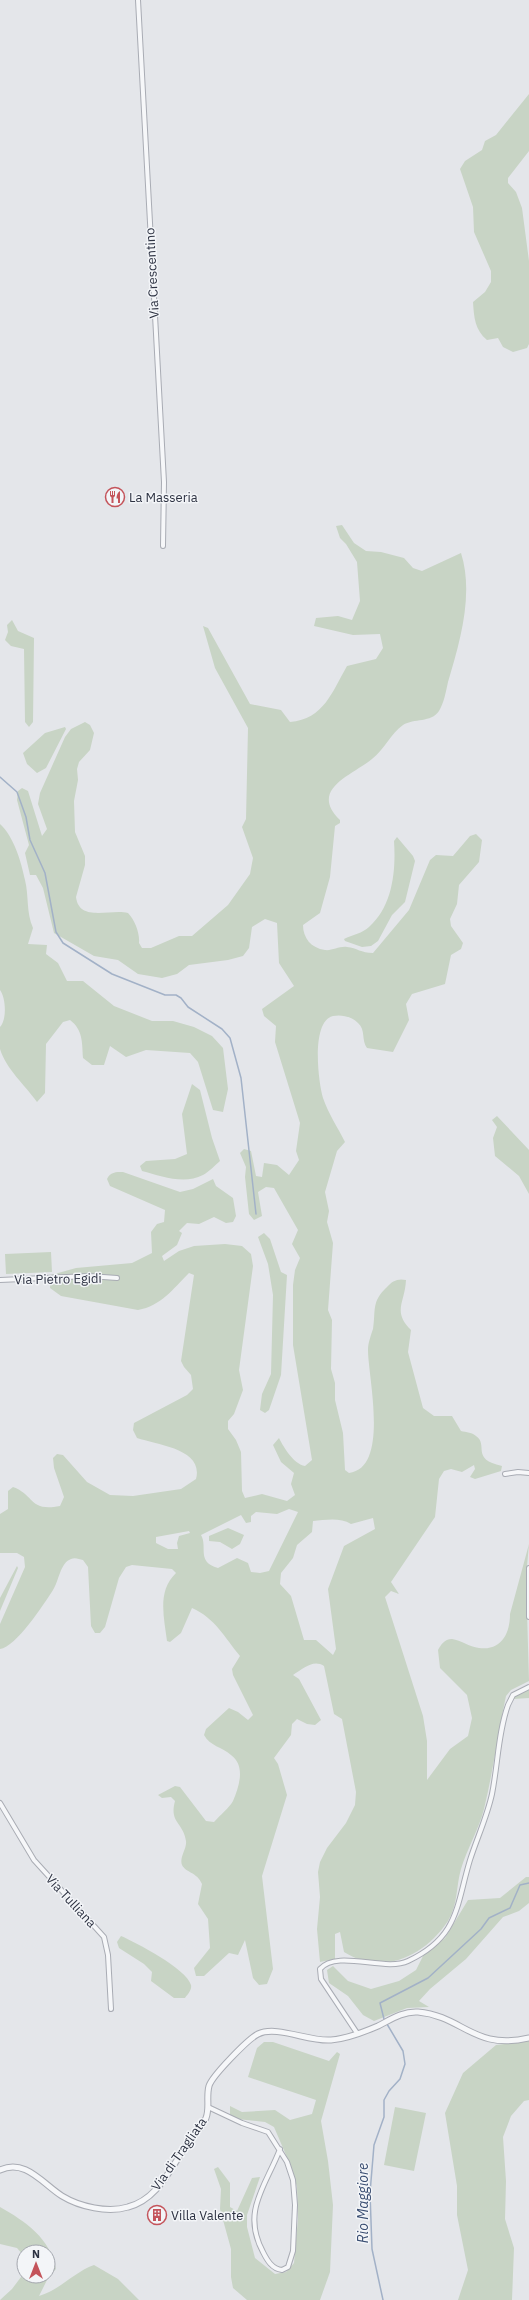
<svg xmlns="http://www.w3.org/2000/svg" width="529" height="2300" font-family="'IBM Plex Sans',sans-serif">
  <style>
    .green { fill: #c8d4c5; fill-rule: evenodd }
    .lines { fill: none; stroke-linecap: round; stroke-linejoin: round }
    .stream { stroke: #a2b1c7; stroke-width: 1.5 }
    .minor-casing { stroke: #a9acb4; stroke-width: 6 }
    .tertiary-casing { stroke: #a9acb4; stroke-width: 7 }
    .minor { stroke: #f6f7f9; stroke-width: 4 }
    .tertiary { stroke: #f6f7f9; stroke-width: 5 }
    .labels { text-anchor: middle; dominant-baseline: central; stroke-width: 3; stroke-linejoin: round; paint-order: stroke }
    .street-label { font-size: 13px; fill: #2d3242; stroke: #f3f5f8 }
    .poi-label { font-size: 13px; fill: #2d3242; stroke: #f3f5f8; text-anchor: start }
    .water-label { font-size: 14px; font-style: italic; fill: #3a4e72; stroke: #f3f5f8 }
  </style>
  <rect width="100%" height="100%" fill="#e4e6ea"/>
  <path class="green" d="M529,94V151L508,178V183L516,192L522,208L529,261V344L527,348L513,352L503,347L498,338L487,340C475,330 474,318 473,302L485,292L491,282V271L474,232L473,207L460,169L465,161L482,150L485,141L496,135Z
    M342,525L354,543L366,551L381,552L404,558L413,568L422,571L461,553C474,594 460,642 448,682C446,691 444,703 439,711C431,723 414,718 403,725C391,733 384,750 372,759C353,775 308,789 340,820V823L335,826L330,877L320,913L303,925C303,938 311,948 325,950C332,951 339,946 347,947C357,948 361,953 373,953L409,910L430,860L436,855L453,856L470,836L476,834L482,840L479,862L459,885L457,904L450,919L451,926L463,943L461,949L451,955L445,984L412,994L406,1004L409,1020L393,1052L367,1048C361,1040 366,1030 358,1023C352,1017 342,1014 333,1016C311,1021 318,1081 323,1098C328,1113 338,1128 345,1142L337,1151L325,1192L329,1211L327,1222L333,1243L328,1310L332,1320L331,1369L335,1383V1400L343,1433L345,1470L349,1473C390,1468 368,1377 368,1350C368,1343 371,1335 373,1329C376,1310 371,1302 387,1287C392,1281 398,1278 406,1280C405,1303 392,1311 411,1330L408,1352L423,1408L434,1416H452L461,1431C466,1432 473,1433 476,1436C489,1445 470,1459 502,1466L501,1471L475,1479L470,1477L475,1469L474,1465L462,1472L451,1469L444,1471L439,1479L435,1517L391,1582L399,1594L391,1591L385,1597L423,1716L427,1741V1780L450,1749L468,1736L472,1718L467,1695L440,1668L438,1650C441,1645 444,1639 452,1639C461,1640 469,1647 479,1648C501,1651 510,1634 510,1614L529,1544L526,1577L529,1681L511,1690L506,1696C498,1733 493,1772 484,1809C479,1829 467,1849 461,1869C456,1886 458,1905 448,1921C424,1957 382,1976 344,1952L340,1932L335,1934V1959L320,1962L317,1929L320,1897L318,1872L320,1862L327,1848L346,1823L355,1805L356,1792L342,1719L334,1714L324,1666C313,1659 303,1669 293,1675L299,1679L321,1720L315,1725L307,1724L297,1719L292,1724L291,1735L274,1758L278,1764L287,1795L262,1876L273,1969L267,1984L259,1985L253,1978L245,1940L238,1955L229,1953L204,1976H196L194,1968L210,1948L208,1919L198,1904L202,1884C197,1872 186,1873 182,1865C179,1857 187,1849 186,1841C183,1822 169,1823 175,1801L171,1797L162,1798L158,1795L175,1786L180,1787L206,1821L214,1822C220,1815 229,1808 233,1801C239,1787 246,1766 231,1755C222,1747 210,1746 204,1735L206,1729L229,1708L238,1712L248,1720L253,1715L233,1675L232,1669L240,1656C225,1638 215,1618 192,1608L181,1633L170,1642L167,1641C164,1617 157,1591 176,1573L172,1569L132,1565L126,1567L119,1578L105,1627L100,1633H95L91,1626L88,1567L83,1560C79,1559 75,1557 71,1559C60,1563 59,1581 53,1590C44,1604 16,1647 0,1649V1624L25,1567L24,1557L17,1553H0V1514L8,1509V1491L13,1487C35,1495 29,1512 60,1506L64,1497L54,1468L53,1458L57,1454L63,1455L87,1482L110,1495L133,1496L181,1489L196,1479C204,1449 158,1445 137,1438L133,1430L134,1423L187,1395L193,1389L191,1375L184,1367L181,1361L194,1275L189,1273C173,1289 161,1306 138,1310L61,1296L50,1288L51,1275L76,1268L132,1263L152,1253L151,1232L157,1224L164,1222L165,1210L110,1186L107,1179C110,1172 116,1172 123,1172L180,1192L193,1189L213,1179L216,1186L233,1198L236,1216L233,1222L226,1223L214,1217L199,1224L187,1223L179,1231L182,1233L177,1245L162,1256L164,1261L179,1251L194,1246L225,1244L242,1246L251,1254L253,1266L239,1370L243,1390L234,1414L228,1421V1429L236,1440L241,1452L242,1491L245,1498L262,1494L287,1501L295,1495L291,1484L294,1473L281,1462L273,1445L279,1438C284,1448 294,1464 305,1466L312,1460L293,1345V1285L295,1270L300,1258L292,1244L298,1230L274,1188L266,1187L258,1192L262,1216L254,1220L249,1214L245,1177L246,1167L240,1153L244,1149L251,1151L256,1176L262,1177L264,1163L277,1165L289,1175L299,1160L296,1151L300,1123L275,1042L276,1026L264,1016L262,1009L294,986L279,963L277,923L265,919L252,927L249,948L243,956L228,960L189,965L177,974L162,978L138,974L118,960L94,956L54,933L43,888L36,875H30L25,853L29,845L17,800L18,791L22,788L28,791L42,836L47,829L38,804L40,793L65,737L71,729L85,722L90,725L94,733L90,750L79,762L77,769L78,780L74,801L75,832L85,856V865L76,897C79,923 112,908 128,913C135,920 140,934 139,943L142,948H151L179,936H192L228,905L250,874L253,858L242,827L246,819L248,728L215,668L203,626L208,628L250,704L281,710L290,722C324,719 332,692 347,666L376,659L383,648L380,634L353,635L314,626L316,618L338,616L352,620L360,601L357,562L346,544L340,538L336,526ZM289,1509L298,1512L269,1571L260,1573L251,1572L248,1563L237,1558L218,1568C196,1562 208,1547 201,1535L241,1515L246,1523L251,1522V1516L256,1512L277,1514ZM373,1518L375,1529L344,1546L328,1589L336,1649L333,1655L316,1640H304L291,1596L280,1584L281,1573L293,1558L297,1545L312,1532L313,1521C325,1520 340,1517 351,1524ZM189,1531L190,1533L179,1536L177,1543L178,1549H168L156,1543V1537Z
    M12,620L18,631L34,638L33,722L29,727L25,722L24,649L11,646L5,640L8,632L7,625Z
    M65,727L66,729L46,768L37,773L27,764L23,753L45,733Z
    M0,824C14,837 21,861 25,880C29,896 26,912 33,928L28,944L47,945L46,954L58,963L67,981H83L114,1006L152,1021H173L194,1027L212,1036L223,1048L228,1089L223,1112L213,1110L198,1062L190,1053L146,1050L126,1057L110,1046L104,1065H92L83,1058C82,1042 83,1030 70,1020L63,1022L46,1044L45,1093L37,1102C25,1085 6,1069 0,1049C0,1043 0,1033 0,1027C7,1020 6,998 0,990Z
    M397,837L413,856L415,861L405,902L392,915L378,941L371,946L362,947L345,941L344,939C352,935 363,933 369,927C393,906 396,870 394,841Z
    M192,1084L200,1090L212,1138L220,1161C215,1165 209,1172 203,1175C184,1185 161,1176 142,1171L140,1166L146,1161L175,1159L187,1154L182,1114Z
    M497,1116L529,1150V1194L519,1176L495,1156L493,1138L497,1127L492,1120Z
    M264,1233L270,1239L281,1272L287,1275L281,1375L269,1410L265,1413L260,1410L262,1394L271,1374L273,1295L268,1264L258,1237Z
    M51,1252L52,1272L6,1274L5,1254Z
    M228,1528L244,1535L240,1544L232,1549L220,1542L209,1541V1536Z
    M17,1566L18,1568L0,1611V1598Z
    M529,1688V1698L513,1699L514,1696Z
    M526,1877H529V1903L519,1911L503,1917L466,1959L430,1989L419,2001L429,2007L407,2008L374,2021L363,2015L348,1996L329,1983L327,1970L333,1966L348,1981L371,1989L399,1981L416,1970L423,1956L445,1938L468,1900L500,1898Z
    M121,1936C135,1942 187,1969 191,1985C192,1990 188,1994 185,1998H174L151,1981L152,1972L144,1964L119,1948L117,1942Z
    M529,2041V2100L524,2101L511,2116L503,2137L506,2181L505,2219L514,2248L512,2300H458L468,2270L457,2215V2186L445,2113L463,2073L496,2045Z
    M264,2042H273L329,2061L337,2052L340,2054L321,2121L328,2161L333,2205L330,2272L320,2300H247L233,2288L231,2277V2249L220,2209L221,2189L214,2169L218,2167L230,2183V2207L237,2211L252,2178L260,2177L247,2215V2227L255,2258L275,2274L286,2272L294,2263L298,2219L297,2187L292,2169L274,2127L265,2122L237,2119L230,2115V2106L242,2112L275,2110L290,2120L312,2114L316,2100L248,2077L257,2048Z
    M395,2107L426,2113L414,2171L384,2165Z
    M0,2207C25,2221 51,2239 56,2269L49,2276L39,2296C60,2290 74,2272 94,2265L118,2279L139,2300H0L12,2289L24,2273V2276H48V2252H24V2256L17,2248L0,2244Z"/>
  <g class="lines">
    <path class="stream" d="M0,777L17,792L26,817L30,840L45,873L56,932L63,943L112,974L165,995H176L181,998L188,1007L222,1029L230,1038L241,1078L256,1214
      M383,2300L372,2249L370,2193L374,2145L384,2117V2100L389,2091L400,2079L405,2064L403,2051L384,2019L380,2003L428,1978L481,1929L489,1918L510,1908L520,1885L529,1883"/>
    <defs>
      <path id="minor" d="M138,0L164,482L163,546
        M0,1280L89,1276L117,1278
        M505,1474L518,1472L529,1473
        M529,1568V1617
        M0,1803L34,1860L104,1937L108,1955L111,2009
        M357,2033L321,1979L320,1969C337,1949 385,1972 408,1961C459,1937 456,1906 470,1860C477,1838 487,1817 492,1794C498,1764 498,1733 508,1705L513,1695L529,1687
        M208,2107L242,2123L268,2132L287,2162L293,2180L295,2205L293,2251L288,2267L282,2270C272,2269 267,2260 263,2252C241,2211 266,2186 280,2149"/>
      <path id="tertiary" d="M0,2170C25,2158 43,2184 62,2196C80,2207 108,2213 128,2207C159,2199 171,2166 189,2142C194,2134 202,2128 206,2118C210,2108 206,2097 209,2086C212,2076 248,2039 258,2034C277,2025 309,2042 331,2040C347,2039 364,2032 378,2026C390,2020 403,2011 418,2012C463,2016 474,2051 529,2038"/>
    </defs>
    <use href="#minor" class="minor-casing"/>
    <use href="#tertiary" class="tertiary-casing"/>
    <use href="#minor" class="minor"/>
    <use href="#tertiary" class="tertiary"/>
  </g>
  <defs>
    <symbol id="restaurant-ring" viewBox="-11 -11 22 22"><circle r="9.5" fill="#f3f5f8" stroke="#c4545b" stroke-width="1.5"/><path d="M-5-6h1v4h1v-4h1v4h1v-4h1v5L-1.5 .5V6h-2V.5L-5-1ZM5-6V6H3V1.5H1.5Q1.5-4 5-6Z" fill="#c4545b"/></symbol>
    <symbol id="building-ring" viewBox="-11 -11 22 22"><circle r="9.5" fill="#f3f5f8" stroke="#c4545b" stroke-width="1.5"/><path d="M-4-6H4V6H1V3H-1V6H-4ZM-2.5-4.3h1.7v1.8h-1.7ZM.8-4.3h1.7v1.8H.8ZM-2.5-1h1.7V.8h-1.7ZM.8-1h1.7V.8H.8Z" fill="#c4545b"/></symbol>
  </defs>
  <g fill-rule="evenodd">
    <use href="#restaurant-ring" x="104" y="486" width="22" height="22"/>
    <use href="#building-ring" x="146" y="2204" width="22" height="22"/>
  </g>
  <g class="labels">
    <g class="street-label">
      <text transform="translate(152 273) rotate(-93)">Via Crescentino</text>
      <text transform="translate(58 1279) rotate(-1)">Via Pietro Egidi</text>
      <text transform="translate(71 1901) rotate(47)">Via Tulliana</text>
      <text transform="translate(179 2154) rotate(-55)">Via di Tragliata</text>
    </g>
    <g class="poi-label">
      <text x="129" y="497">La Masseria</text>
      <text x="171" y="2215">Villa Valente</text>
    </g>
    <g class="water-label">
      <text transform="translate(363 2203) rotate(-90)">Rio Maggiore</text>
    </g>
  </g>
  <g transform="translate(36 2264)"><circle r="19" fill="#f3f5f8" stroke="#a4a7af"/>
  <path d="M0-3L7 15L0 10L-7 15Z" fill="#c4545b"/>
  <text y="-6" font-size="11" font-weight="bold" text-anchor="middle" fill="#2d3242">N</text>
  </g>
</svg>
